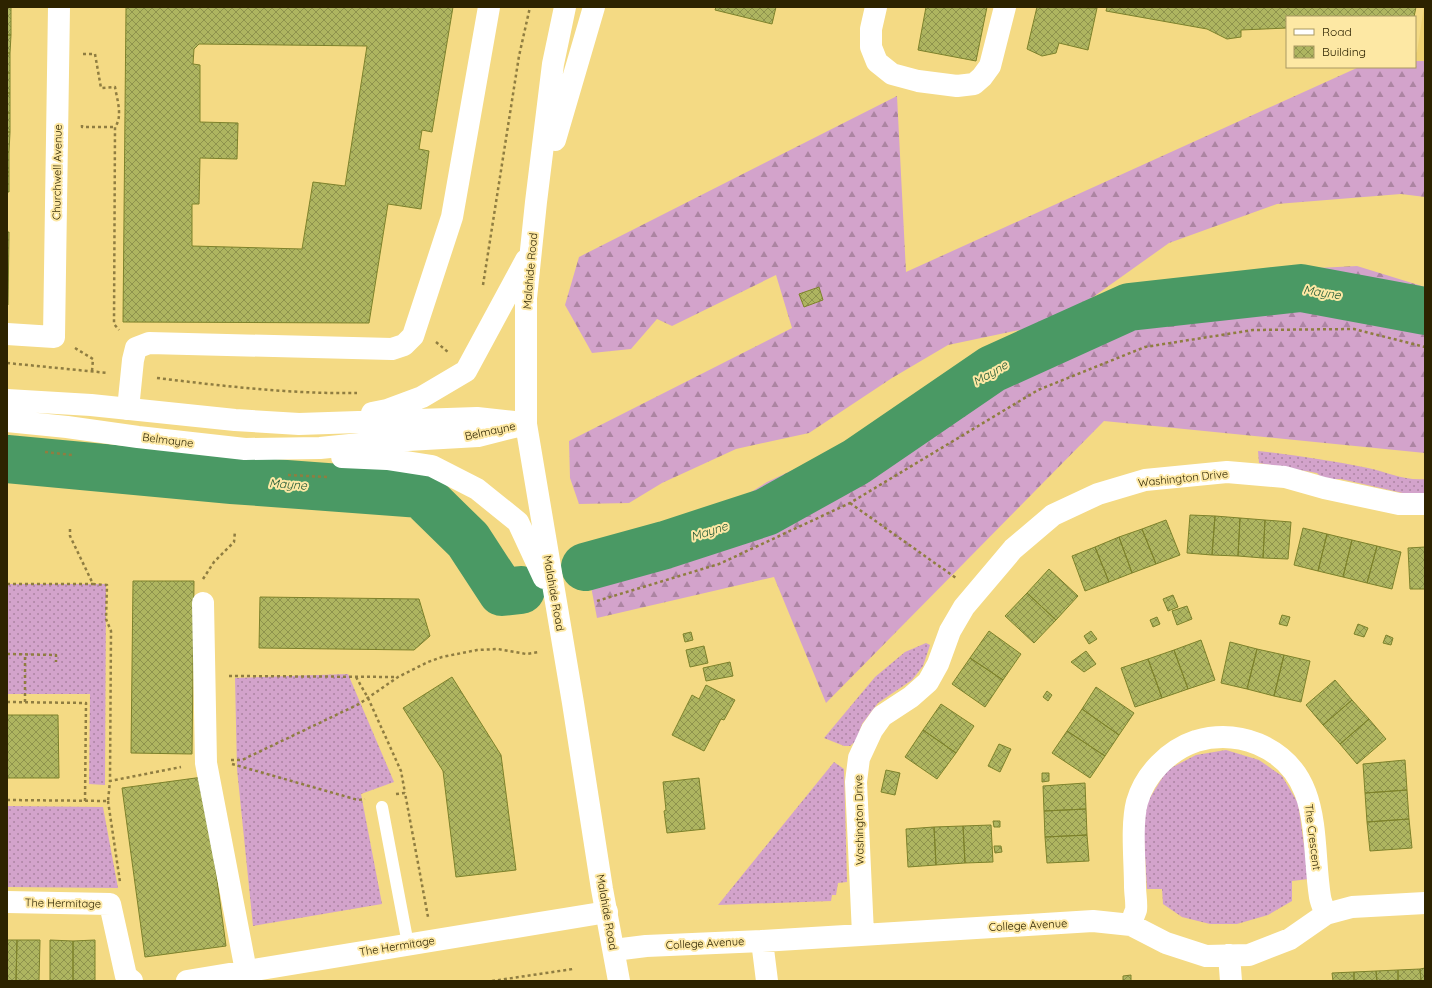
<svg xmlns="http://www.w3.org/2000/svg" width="1432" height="988" viewBox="0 0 1432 988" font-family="Quicksand,sans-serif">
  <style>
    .built { fill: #efd272 }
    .grass { fill: url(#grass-dots) }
    .forest { fill: url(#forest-firs) }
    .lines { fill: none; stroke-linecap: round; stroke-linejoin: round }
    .river { stroke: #4a9964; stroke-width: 48 }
    .building { fill: url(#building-cross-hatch); stroke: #7d822b; fill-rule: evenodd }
    .path { stroke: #8f7d41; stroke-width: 2.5; stroke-dasharray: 3 3; stroke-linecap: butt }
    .lane { stroke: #fff; stroke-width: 12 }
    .street { stroke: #fff; stroke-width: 22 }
    .secondary { stroke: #fff; stroke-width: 22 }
    .labels { text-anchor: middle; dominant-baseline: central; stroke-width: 4; stroke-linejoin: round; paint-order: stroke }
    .street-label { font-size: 11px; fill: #2d2300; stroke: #fde8a4 }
    .water-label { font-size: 12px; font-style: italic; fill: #1e5733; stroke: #fde8a4 }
  </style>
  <defs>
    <pattern id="grass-dots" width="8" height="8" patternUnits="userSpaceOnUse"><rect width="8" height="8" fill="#d3a3cb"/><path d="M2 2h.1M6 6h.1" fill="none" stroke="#ac84a2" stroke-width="1.8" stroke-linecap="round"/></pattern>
    <pattern id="forest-firs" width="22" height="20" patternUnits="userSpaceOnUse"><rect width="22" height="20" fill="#d3a3cb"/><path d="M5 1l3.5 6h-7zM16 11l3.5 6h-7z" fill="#ac84a2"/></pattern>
    <pattern id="building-cross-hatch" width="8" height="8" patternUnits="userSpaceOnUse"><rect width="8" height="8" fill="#aeb560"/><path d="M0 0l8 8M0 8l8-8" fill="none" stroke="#8e934d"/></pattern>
  </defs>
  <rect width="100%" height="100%" fill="#f4da84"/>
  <path class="built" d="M1424 7H1425V70L1415 66V53L1417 52Z"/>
  <path class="grass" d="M1258 451C1295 455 1332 461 1368 468 1387 472 1405 481 1425 479V493L1407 494 1341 479H1323L1317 473 1259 463Z
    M7 584H106L105 785 89 784 90 694H7Z
    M926 643 930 645 923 666 912 680 878 703 862 724 856 741 850 746H844L824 738 875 677 905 652Z
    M348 674 394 782 361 794 382 904 253 926 237 769 235 678Z
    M1226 750 1259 760 1282 776 1298 803 1309 879 1292 881V901L1268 915 1237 924H1210L1182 917 1163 904 1162 889H1147L1143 823 1148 801 1167 770 1196 755Z
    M834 762 844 769 847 882 838 883 836 895H832L831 901 718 905Z
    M7 806 103 807 118 888 7 887Z"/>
  <path class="forest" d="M1415 61H1425V197L1401 194 1277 204 1169 243 1058 322 948 345 892 378 809 433 736 449 662 483 629 503 579 504 570 478 569 441 792 328 776 275 672 326 657 319 631 349 592 353 565 305 579 257 897 96 906 272 1359 67H1415Z
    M1357 266 1425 287V453L1104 421 826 703 774 577 597 618 585 555 592 549 719 512 767 482 810 462 912 404 1020 375 1030 352 1130 299 1221 279 1298 269Z"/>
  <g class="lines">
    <path class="river" d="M7 459 232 480 421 494 468 540 502 592 521 590
      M585 567 665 545 766 512 856 462 992 369 1129 307 1301 288 1425 311"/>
  </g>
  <path class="building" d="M7 7H11V35H7Z
    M126 7H453L432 132 422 130 419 149 429 151 421 209 388 204 369 323 123 322ZM199 44 367 46 345 186 313 182 302 249 192 246V204H199L200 158 237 159 238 123 200 122V65L193 64 194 49Z
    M716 7H776L772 24 715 10Z
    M926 7H987L976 61 918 50Z
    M1037 7 1097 8 1088 50 1059 43 1056 53 1042 56 1027 49Z
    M1107 7H1416L1414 17H1287V28L1241 30V37L1227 39 1207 29 1106 11Z
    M7 35H11L10 53H7Z
    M7 53H10V73H7Z
    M7 73H10V93H7Z
    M7 93H10V113H7Z
    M7 113H10V132H7Z
    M7 132H10L9 152H7Z
    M7 152H9V172H7Z
    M7 172H9V192H7Z
    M7 232H9L8 305 7 304Z
    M819 287 823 300 804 307 799 294Z
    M1190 515 1215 516 1212 555 1187 553Z
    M1215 516 1240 518 1238 556 1212 555Z
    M1240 518 1265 520 1263 558 1238 556Z
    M1166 520 1180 555 1156 564 1142 529Z
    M1265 520 1291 522 1288 559 1263 558Z
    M1303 528 1327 534 1318 571 1294 565Z
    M1142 529 1156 564 1132 573 1119 537Z
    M1327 534 1352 540 1343 577 1318 571Z
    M1119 537 1132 573 1109 582 1095 547Z
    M1352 540 1377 546 1367 583 1343 577Z
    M1377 546 1401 552 1392 589 1367 583Z
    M1095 547 1109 582 1085 591 1072 556Z
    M1425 547V589H1410L1408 548Z
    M1049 569 1078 596 1056 620 1027 593Z
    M133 581H194L192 754 131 753Z
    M1027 593 1056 620 1034 643 1005 616Z
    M1173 595 1178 607 1168 611 1163 599Z
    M260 597 419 599 430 636 414 650 259 648Z
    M1187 606 1192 619 1177 625 1172 611Z
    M1282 615 1290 617 1287 626 1279 624Z
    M1157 617 1160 624 1153 627 1150 620Z
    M1358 624 1368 628 1364 637 1354 634Z
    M989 631 1021 654 1003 680 970 658Z
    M1091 631 1097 639 1089 644 1084 636Z
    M691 632 693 640 685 642 683 634Z
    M1386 635 1393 638 1391 645 1383 643Z
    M1201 640 1215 680 1188 689 1174 650Z
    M1230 642 1257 649 1247 689 1221 683Z
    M704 646 708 663 690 667 686 650Z
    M1257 649 1284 655 1274 696 1247 689Z
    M1174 650 1188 689 1162 698 1148 659Z
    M1086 651 1096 664 1084 672 1071 662Z
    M1284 655 1310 661 1301 702 1274 696Z
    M970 658 1003 680 985 707 952 684Z
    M1148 659 1162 698 1135 707 1121 668Z
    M730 662 733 676 706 681 703 668Z
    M452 677 501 755 516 870 456 877 443 771 403 708Z
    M1335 680 1352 700 1323 725 1306 705Z
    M706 685 735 700 724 720 721 719 704 751 672 735 692 695 699 699Z
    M1096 687 1134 713 1119 735 1082 709Z
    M1047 691 1052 695 1048 701 1043 697Z
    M1352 700 1369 719 1340 744 1323 725Z
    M941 704 974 726 956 753 923 730Z
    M1082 709 1119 735 1105 756 1067 731Z
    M7 715H58L59 778H7Z
    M1369 719 1386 739 1357 764 1340 744Z
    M923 730 956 753 937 779 905 757Z
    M1067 731 1105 756 1090 778 1052 753Z
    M999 744 1011 749 1000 772 988 766Z
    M1405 760 1407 790 1365 793 1363 764Z
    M886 770 900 773 895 795 881 792Z
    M1042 773H1049V781L1042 782Z
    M203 777 226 946 145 957 122 788Z
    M699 778 705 829 667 833 664 811 666 810 663 782Z
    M1085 783 1086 809 1044 811 1043 786Z
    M1407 790 1409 819 1367 822 1365 793Z
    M1086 809 1087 835 1045 837 1044 811Z
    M1409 819 1412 848 1370 851 1367 822Z
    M993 821H1000V827H994Z
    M991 825 993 862 965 863 963 826Z
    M963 826 965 863 936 865 934 827Z
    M934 827 936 865 908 867 906 829Z
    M1087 835 1089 861 1047 863 1045 837Z
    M994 846H1001L1002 852 995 853Z
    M7 940H17L16 981H7Z
    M17 940H40L39 981H16Z
    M50 940 73 941V981H50Z
    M95 940V981H73V941Z
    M1425 968V981H1421L1420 969Z
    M1420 969 1421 981H1398V970Z
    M1398 970V981H1377L1376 971Z
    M1376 971 1377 981H1354V972Z
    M1354 972V981H1333L1332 973Z
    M1131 975V981H1123V976Z"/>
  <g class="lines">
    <path class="path" d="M83 54H95L101 88 115 87C117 99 123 117 115 127L114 324 119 330
      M82 125V127H115
      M483 285 519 56 530 7
      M436 342 448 352
      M75 348 93 359 92 371
      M7 363 108 373
      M157 378C223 386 290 394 357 393
      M45 452 72 455
      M288 475 327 477
      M850 503 956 578
      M70 529V536L93 584 107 585 106 619 111 631 110 781
      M203 579 214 562 234 542 235 531
      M7 584H93
      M597 601 719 564 850 503 1038 390 1145 347 1253 330 1354 329 1425 347
      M7 654 56 655V662
      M229 676 398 677
      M356 677 368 698 401 771 405 793
      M7 702 86 703 85 801
      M25 702V655
      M231 760H242L359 704 398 677 428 662 442 657 477 650 498 649 526 654 539 652
      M232 764 358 800 365 799
      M396 794 405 793 428 917
      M7 800 108 801 110 781 181 767
      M108 801 120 882
      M492 981 573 969"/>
    <path class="lane" d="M382 807 408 944"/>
    <path class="street" d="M876 7 871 29V47L877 62 892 74 918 81 957 86 974 84 982 77 990 66 1005 7
      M7 334 54 337 59 7
      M128 409 133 360 136 348 149 343 392 349 404 345 413 336 452 217 489 7
      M203 603 206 763 246 971
      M7 902 110 904 126 976 132 981
      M1131 925C1132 920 1134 915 1136 910 1137 903 1135 894 1135 886 1135 862 1131 825 1137 802 1145 774 1169 750 1196 741 1217 735 1238 736 1258 744 1324 772 1311 840 1320 897 1321 903 1324 909 1326 914
      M863 934 856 782 859 758 872 730 882 716 911 697 928 682 938 664 950 631 964 607 1013 549 1053 515 1098 494 1145 480 1227 472 1285 477 1324 488 1399 504H1425
      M762 941 767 981
      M614 950 646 946 762 941 1093 921 1131 925 1166 943 1206 956 1249 955 1290 939 1326 914 1352 907 1425 903
      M1229 955 1231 981
      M187 981 607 912"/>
    <path class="secondary" d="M565 7 553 64 536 202 526 298V424L573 703 602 889 619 981
      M555 140 594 7
      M7 400 91 405 235 420 299 424 477 418 514 422
      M372 413 387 410 422 397 466 371 526 260
      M7 421 67 427 138 437 245 449 320 448 390 441 478 436 526 424
      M342 457 387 459 432 466 477 489 518 522 544 578"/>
  </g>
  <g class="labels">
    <g class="street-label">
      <text transform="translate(57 172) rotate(-89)">Churchwell Avenue</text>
      <text transform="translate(530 271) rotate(-85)">Malahide Road</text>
      <text transform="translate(490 431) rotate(-12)">Belmayne</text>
      <text transform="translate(168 440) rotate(7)">Belmayne</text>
      <text transform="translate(1183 478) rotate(-6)">Washington Drive</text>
      <text transform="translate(554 593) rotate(80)">Malahide Road</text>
      <text transform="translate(859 820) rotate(-91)">Washington Drive</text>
      <text transform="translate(1313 837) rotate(83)">The Crescent</text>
      <text transform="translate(63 903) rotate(1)">The Hermitage</text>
      <text transform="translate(607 912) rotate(80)">Malahide Road</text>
      <text transform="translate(1028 925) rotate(-3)">College Avenue</text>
      <text transform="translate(705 943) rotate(-3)">College Avenue</text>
      <text transform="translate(397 946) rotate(-9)">The Hermitage</text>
    </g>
    <g class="water-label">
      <text transform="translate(1322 292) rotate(9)">Mayne</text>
      <text transform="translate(990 373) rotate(-30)">Mayne</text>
      <text transform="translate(288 484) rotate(4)">Mayne</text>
      <text transform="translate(709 531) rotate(-18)">Mayne</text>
    </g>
  </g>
  <rect width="1432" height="988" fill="none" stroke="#2d2300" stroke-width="16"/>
  <rect x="1286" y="16" width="130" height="52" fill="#fde8a4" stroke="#aa9962"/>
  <rect x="1294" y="29" width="20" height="6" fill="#ffffff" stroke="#aa9962"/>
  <text x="1322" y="36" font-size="12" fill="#2d2300">Road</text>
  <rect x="1294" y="46" width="20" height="12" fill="url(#building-cross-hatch)" stroke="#aa9962"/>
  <text x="1322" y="56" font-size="12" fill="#2d2300">Building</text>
</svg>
